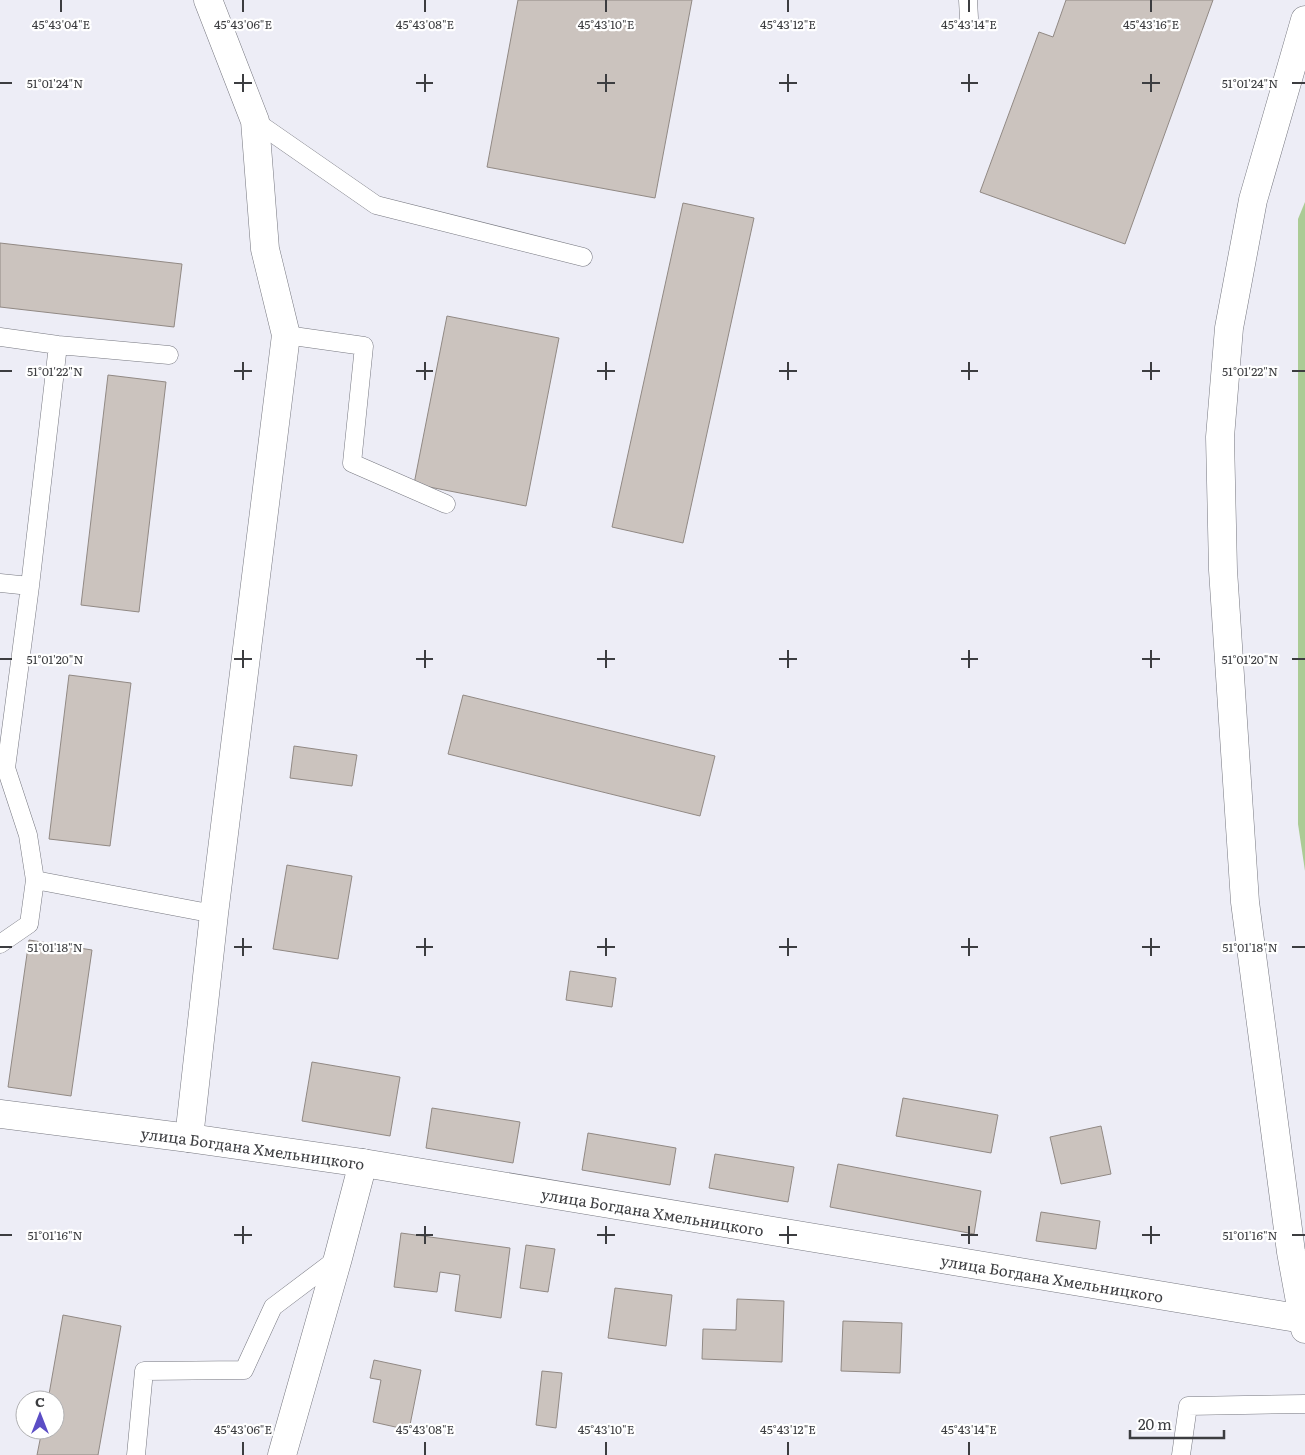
<svg xmlns="http://www.w3.org/2000/svg" width="1305" height="1455" viewBox="0 0 1305 1455" font-family="Literata,serif">
  <style>
    .green { fill: #abcb95 }
    .building { fill: #cbc3be; stroke: #918984 }
    .lines { fill: none; stroke-linecap: round; stroke-linejoin: round }
    .lane-casing { stroke: #777880; stroke-width: 19 }
    .street-casing { stroke: #777880; stroke-width: 29 }
    .secondary-casing { stroke: #777880; stroke-width: 29 }
    .lane { stroke: #fff; stroke-width: 18 }
    .street { stroke: #fff; stroke-width: 28 }
    .secondary { stroke: #fff; stroke-width: 28 }
    .ticks { fill: none; stroke: #3c3d40; stroke-width: 2 }
    .labels { text-anchor: middle; dominant-baseline: central; stroke-width: 4.5; stroke-linejoin: round; paint-order: stroke }
    .street-label { font-size: 15px; fill: #3c3d40; stroke: #fff }
    .ticks-label { font-size: 12px; text-anchor: middle; fill: #3c3d40; stroke: #fff; stroke-width: 4.5; stroke-linejoin: round; paint-order: stroke }
  </style>
  <rect width="100%" height="100%" fill="#ededf6"/>
  <path class="green" d="M1305 202V871L1298 824V219Z"/>
  <path class="building" d="M518 0H692L655 198 487 167Z
    M1066 0H1213L1125 244 980 192 1039 32 1053 37Z
    M683 203 754 218 683 543 612 527Z
    M0 243 182 264 174 327 0 307Z
    M447 316 559 338 526 506 414 484Z
    M108 375 166 382 139 612 81 605Z
    M69 675 131 683 110 846 49 839Z
    M463 695 715 756 700 816 448 754Z
    M294 746 357 755 352 786 290 778Z
    M287 865 352 876 338 959 273 949Z
    M29 940 92 950 71 1096 8 1087Z
    M570 971 616 978 612 1007 566 1000Z
    M312 1062 400 1077 390 1136 302 1121Z
    M903 1098 998 1115 991 1153 896 1136Z
    M432 1108 520 1122 513 1163 426 1148Z
    M1101 1126 1111 1174 1061 1184 1050 1137Z
    M588 1133 676 1148 670 1185 582 1170Z
    M715 1154 794 1167 788 1202 709 1188Z
    M838 1164 981 1191 974 1234 830 1207Z
    M1041 1212 1100 1221 1096 1249 1036 1241Z
    M401 1233 510 1248 501 1318 455 1311 460 1275 440 1272 437 1292 394 1287Z
    M526 1245 555 1249 548 1292 520 1288Z
    M615 1288 672 1295 666 1346 608 1338Z
    M737 1299 784 1301 782 1362 702 1359 703 1329 736 1330Z
    M63 1315 121 1326 98 1455H37L42 1430H55V1400H48Z
    M843 1321 902 1323 900 1373 841 1371Z
    M374 1360 421 1370 409 1430 373 1422 381 1380 370 1378Z
    M542 1371 562 1373 556 1428 536 1425Z"/>
  <g class="lines">
    <g class="lane-casing">
      <path id="lane" d="M968 0 969 18
        M255 121 376 205 583 257
        M286 335 364 346 352 463 446 504
        M0 337 58 345 169 355
        M0 583 30 586 6 768 28 835 35 880 214 914
        M30 586 58 345
        M0 944 29 924 35 880
        M136 1455 144 1371 244 1370 273 1307 338 1258
        M1181 1455 1188 1406 1305 1404"/>
    </g>
    <g class="street-casing">
      <g id="street">
        <path id="s1" d="M0 1114 189 1138 363 1163 1303 1319"/>
        <path d="M189 1138 214 914 286 335 265 249 255 121 208 0"/>
        <path d="M282 1455 338 1258 363 1163"/>
      </g>
    </g>
    <g class="secondary-casing">
      <path id="secondary" d="M1305 20 1253 200 1229 328 1220 437 1223 570 1245 902 1291 1252 1305 1329"/>
    </g>
    <use href="#lane" class="lane"/>
    <use href="#street" class="street"/>
    <use href="#secondary" class="secondary"/>
  </g>
  <path class="ticks" d="M61 0V12M243 0V12M425 0V12M606 0V12M788 0V12M969 0V12M1151 0V12M243 74V92M425 74V92M606 74V92M788 74V92M969 74V92M1151 74V92M0 83H12M234 83H252M416 83H433M597 83H615M779 83H797M961 83H978M1142 83H1160M1292 83H1305M243 362V380M425 362V380M606 362V380M788 362V380M969 362V380M1151 362V380M0 371H12M234 371H252M416 371H433M597 371H615M779 371H797M961 371H978M1142 371H1160M1292 371H1305M243 650V668M425 650V668M606 650V668M788 650V668M969 650V668M1151 650V668M0 659H12M234 659H252M416 659H433M597 659H615M779 659H797M961 659H978M1142 659H1160M1292 659H1305M243 938V956M425 938V956M606 938V956M788 938V956M969 938V956M1151 938V956M0 947H12M234 947H252M416 947H433M597 947H615M779 947H797M961 947H978M1142 947H1160M1292 947H1305M243 1226V1244M425 1226V1244M606 1226V1244M788 1226V1244M969 1226V1244M1151 1226V1244M0 1235H12M234 1235H252M416 1235H433M597 1235H615M779 1235H797M961 1235H978M1142 1235H1160M1292 1235H1305M243 1442V1455M425 1442V1455M606 1442V1455M788 1442V1455M969 1442V1455"/>
  <g class="labels">
    <g class="street-label">
      <text stroke="none"><textPath href="#s1" startOffset="255">улица Богдана Хмельницкого</textPath></text>
      <text stroke="none"><textPath href="#s1" startOffset="660">улица Богдана Хмельницкого</textPath></text>
      <text stroke="none"><textPath href="#s1" startOffset="1065">улица Богдана Хмельницкого</textPath></text>
    </g>
  </g>
  <g class="ticks-label">
    <text x="61" y="29">45°43'04"E</text>
    <text x="243" y="29">45°43'06"E</text>
    <text x="425" y="29">45°43'08"E</text>
    <text x="606" y="29">45°43'10"E</text>
    <text x="788" y="29">45°43'12"E</text>
    <text x="969" y="29">45°43'14"E</text>
    <text x="1151" y="29">45°43'16"E</text>
    <text x="55" y="88">51°01'24"N</text>
    <text x="1250" y="88">51°01'24"N</text>
    <text x="55" y="376">51°01'22"N</text>
    <text x="1250" y="376">51°01'22"N</text>
    <text x="55" y="664">51°01'20"N</text>
    <text x="1250" y="664">51°01'20"N</text>
    <text x="55" y="952">51°01'18"N</text>
    <text x="1250" y="952">51°01'18"N</text>
    <text x="55" y="1240">51°01'16"N</text>
    <text x="1250" y="1240">51°01'16"N</text>
    <text x="243" y="1434">45°43'06"E</text>
    <text x="425" y="1434">45°43'08"E</text>
    <text x="606" y="1434">45°43'10"E</text>
    <text x="788" y="1434">45°43'12"E</text>
    <text x="969" y="1434">45°43'14"E</text>
  </g>
  <g transform="translate(40 1415)"><circle r="24" fill="#ffffff" stroke="#b1b1b3"/>
  <path d="M0-4L9 19L0 12L-9 19Z" fill="#5b4dc5"/>
  <text y="-8" font-size="14" font-weight="bold" text-anchor="middle" fill="#3c3d40">С</text>
  </g>
  <path d="M1130 1430v8h94v-8" fill="none" stroke="#3c3d40" stroke-width="2.5"/>
  <text x="1138" y="1430" font-size="15" fill="#3c3d40" stroke="#ffffff" stroke-width="4" paint-order="stroke">20 m</text>
</svg>
